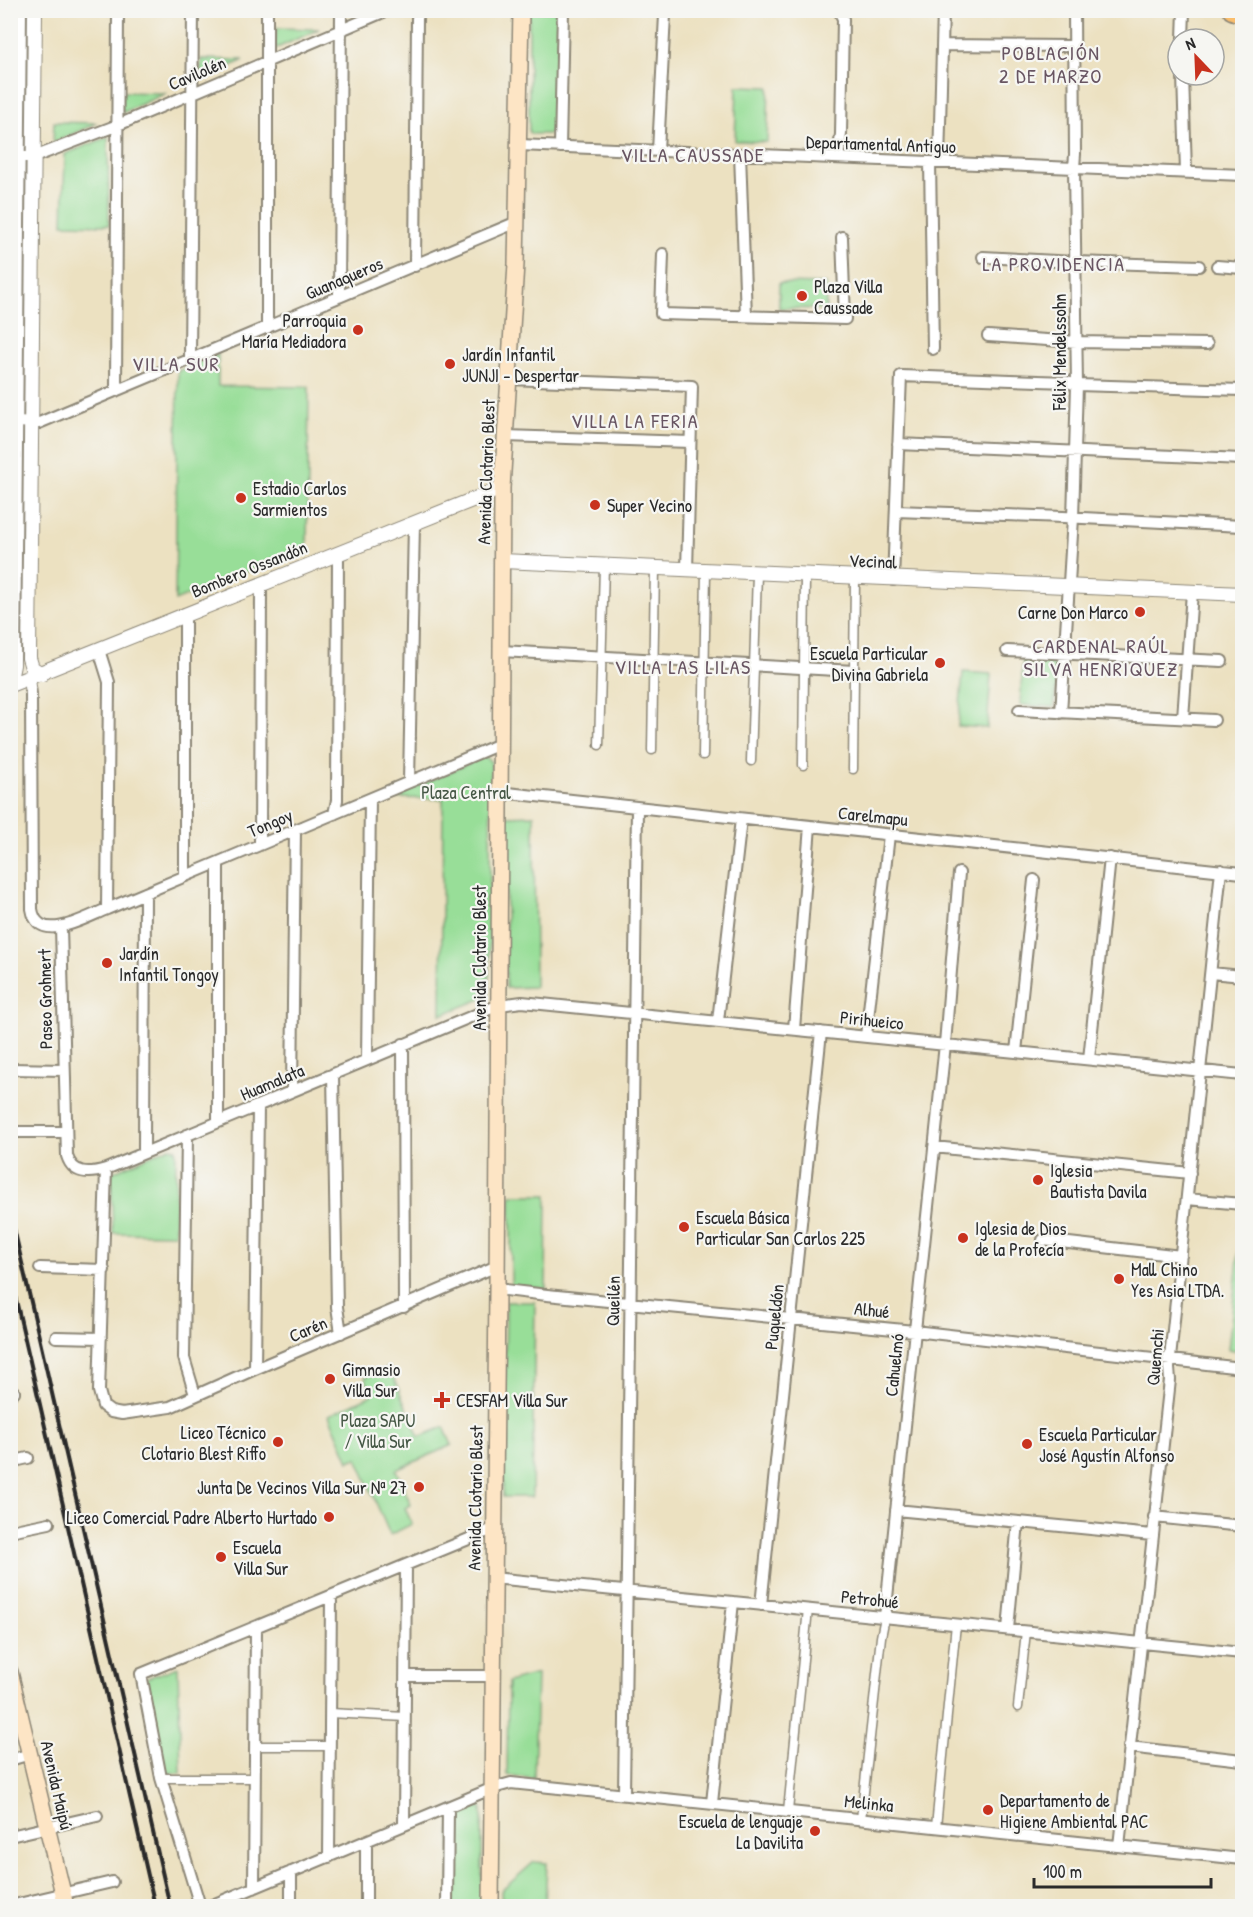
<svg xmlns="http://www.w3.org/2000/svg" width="1253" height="1917" viewBox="0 0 1253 1917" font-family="'Patrick Hand',sans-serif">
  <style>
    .green { fill: #98de98; stroke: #628462; stroke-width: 1.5 }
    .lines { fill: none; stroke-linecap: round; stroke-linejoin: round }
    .pedestrian-casing { stroke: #8c8676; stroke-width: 11 }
    .minor-casing { stroke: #8c8676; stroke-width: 14 }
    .tertiary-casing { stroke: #8c8676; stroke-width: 16 }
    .secondary-casing { stroke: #8c8676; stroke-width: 18 }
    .primary-casing { stroke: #8c8676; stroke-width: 21 }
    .pedestrian { stroke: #fff; stroke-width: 8 }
    .minor { stroke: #fff; stroke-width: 10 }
    .tertiary { stroke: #fff; stroke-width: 14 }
    .secondary { stroke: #fde5c5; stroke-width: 15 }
    .primary { stroke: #fabe6d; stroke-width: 18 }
    .rail { stroke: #2b2b2b; stroke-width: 4 }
    .poi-dot { fill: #c8321e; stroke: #f6f6f2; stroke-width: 2 }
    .labels { text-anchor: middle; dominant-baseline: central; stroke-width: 4.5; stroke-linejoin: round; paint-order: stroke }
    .street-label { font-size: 18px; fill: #2b2b2b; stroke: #f6f6f2 }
    .poi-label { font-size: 18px; fill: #2b2b2b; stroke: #f6f6f2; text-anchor: start }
    .park-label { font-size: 18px; fill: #465846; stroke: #f6f6f2 }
    .neighbourhood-label { font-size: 20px; letter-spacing: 1.5px; fill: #685562; stroke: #f6f6f2 }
  </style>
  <rect width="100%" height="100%" fill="#f6f6f2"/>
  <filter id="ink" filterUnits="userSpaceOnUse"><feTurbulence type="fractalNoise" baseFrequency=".0167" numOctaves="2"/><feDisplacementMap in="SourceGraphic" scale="12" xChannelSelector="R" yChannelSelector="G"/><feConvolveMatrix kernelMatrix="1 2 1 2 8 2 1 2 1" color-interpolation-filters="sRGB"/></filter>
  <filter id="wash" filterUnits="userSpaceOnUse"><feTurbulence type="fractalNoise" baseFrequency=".008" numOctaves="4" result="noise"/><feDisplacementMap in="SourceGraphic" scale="24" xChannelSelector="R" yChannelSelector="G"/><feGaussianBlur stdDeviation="1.35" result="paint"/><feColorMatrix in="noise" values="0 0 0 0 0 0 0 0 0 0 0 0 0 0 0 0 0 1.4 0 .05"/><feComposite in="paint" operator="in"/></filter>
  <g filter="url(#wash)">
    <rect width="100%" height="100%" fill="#ece1c1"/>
    <path class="green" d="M529 11H559L555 127 548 134H532L529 132Z
      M276 28 319 29 275 49Z
      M201 59 244 60 200 80Z
      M737 86 769 87 767 142 735 141Z
      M122 92 166 93 122 113Z
      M54 122 97 123 53 143Z
      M108 137 109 225 63 224 65 154Z
      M779 283 826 284V309L779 308Z
      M218 354V386L309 387 307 547 175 601 178 371Z
      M1023 658 1058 660 1054 707 1020 705Z
      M963 672 991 674 987 728 958 726Z
      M485 756 491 762 489 996 441 1015 443 799 391 798Z
      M534 815 535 987 506 988V816Z
      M170 1147 176 1149 175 1234 113 1233 111 1175 115 1171Z
      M511 1195H547L546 1289 511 1285Z
      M1242 1223V1351L1228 1349Z
      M506 1302H535L532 1497H503Z
      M389 1367 419 1437 444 1427 452 1445 396 1470 411 1505 405 1508 412 1524 390 1535 357 1458 349 1461 329 1415 372 1395 365 1377Z
      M178 1667 181 1773H167L147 1678Z
      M537 1674 534 1779 507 1775 508 1682Z
      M474 1803 482 1807V1906H450L451 1812Z
      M534 1862 547 1863 545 1906H502L501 1891Z"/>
  </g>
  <g filter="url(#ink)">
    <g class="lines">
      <g class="pedestrian-casing">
        <path id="pedestrian" d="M599 745 604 566
          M652 750 655 569
          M703 755 706 571
          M751 761 757 573
          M803 765 805 576
          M853 769 855 578
          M1018 1707 1026 1631
          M330 1713 405 1717
          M255 1746H330
          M161 1778H255
          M788 1811 808 1609
          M861 1819 881 1637 885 1617
          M936 1827 956 1624"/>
      </g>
      <g class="minor-casing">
        <path id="minor" d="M1183 39 1184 10
          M942 45 1074 46
          M1183 75 1186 172
          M519 145 1242 175
          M560 147 563 10
          M658 151 665 15 667 10
          M740 154 746 316
          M17 157H34L118 125 388 10
          M838 158 841 134 843 19 839 10
          M930 162 933 349
          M939 162 943 10
          M663 254 661 314 845 319 842 237
          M983 257 1075 262 1199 266
          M415 266 417 19 418 10
          M1217 266 1242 268
          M339 297 341 10
          M267 328V10
          M988 336 1077 342 1207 344
          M190 359 193 10
          M509 379 692 386 687 570
          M116 391 118 10
          M15 422 39 423 517 222
          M505 436 690 442
          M898 444 1242 459
          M896 511 1063 517 1242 526
          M893 580 901 376 1067 382 1077 385 1242 390
          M185 614V876
          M99 650 109 682 107 909
          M501 651 854 671
          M1007 651 1222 661
          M29 679 31 694 32 909C38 946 86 917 107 909L500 744
          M1019 710 1214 720
          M1061 713 1073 518 1077 385 1074 168 1075 154 1074 10
          M1183 718 1192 592
          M409 782 414 523
          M499 792 1242 873
          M334 814 337 800 338 553
          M260 845 261 584
          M218 863V1122
          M61 927 67 1156C73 1175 89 1174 106 1169L499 1005 522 1002 1242 1075
          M1211 973 1242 976
          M718 1021 741 819
          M794 1029 810 826
          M866 1036 889 835
          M403 1044 404 1307
          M1016 1052 1034 880
          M367 1059 370 799
          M1089 1059 1110 858
          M10 1069 64 1070
          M333 1074 337 1307 341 1333
          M292 1091 295 830
          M15 1132H66
          M187 1135 184 1358 195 1395
          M934 1147 1190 1173
          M144 1153 145 893
          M106 1169 99 1391 103 1406 111 1412 122 1414 170 1407 255 1369 497 1266
          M1187 1199 1242 1204
          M1043 1240 1181 1256
          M40 1268 104 1270
          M497 1289 547 1295 914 1331 1242 1368
          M56 1337 101 1338
          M255 1369 258 1106
          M10 1393 14 1392
          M10 1462 28 1458
          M896 1510 1152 1535
          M1154 1517 1242 1526
          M10 1531 49 1523
          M493 1578 1242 1653
          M761 1605 821 1032
          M885 1617 945 1044 959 873
          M1008 1629 1018 1522
          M405 1676H493
          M1129 1747 1242 1760
          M10 1760 30 1754
          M624 1794 637 808
          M712 1803 733 1602
          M404 1825 406 1565
          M10 1836 97 1816
          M1119 1846 1170 1380 1169 1368 1221 870
          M329 1857 331 1596
          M254 1888 256 1627
          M10 1906 112 1882
          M200 1906 161 1778 141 1674 493 1529
          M210 1906 493 1788 511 1783 1242 1859
          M291 1906V1872
          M366 1906V1841
          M447 1906 448 1807"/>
      </g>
      <g class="tertiary-casing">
        <path id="tertiary" d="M35 10 29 658 32 668 42 674
          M502 561 1242 594
          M10 680 13 665 19 10
          M10 685 502 488"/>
      </g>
      <g class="secondary-casing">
        <path id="secondary" d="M10 1672 66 1906
          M491 1906 497 1289 502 488 516 264 521 10"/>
      </g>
      <g class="primary-casing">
        <path id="primary" d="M1232 10 1242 14"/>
      </g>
      <use href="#pedestrian" class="pedestrian"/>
      <use href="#minor" class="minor"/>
      <use href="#tertiary" class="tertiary"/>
      <use href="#secondary" class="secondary"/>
      <use href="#primary" class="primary"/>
      <path class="rail" d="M10 1211 170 1906
        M10 1274 155 1906"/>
    </g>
  </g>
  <g class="poi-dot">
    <circle cx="802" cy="296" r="6"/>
    <circle cx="358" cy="330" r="6"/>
    <circle cx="450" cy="364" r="6"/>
    <circle cx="241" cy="498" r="6"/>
    <circle cx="595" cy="505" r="6"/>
    <circle cx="1140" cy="612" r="6"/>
    <circle cx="940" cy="663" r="6"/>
    <circle cx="107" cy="963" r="6"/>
    <circle cx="1038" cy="1180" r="6"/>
    <circle cx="684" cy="1227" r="6"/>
    <circle cx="963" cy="1238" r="6"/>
    <circle cx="1119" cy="1279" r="6"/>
    <circle cx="330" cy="1379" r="6"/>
    <path d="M439 1391h6v6h6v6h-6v6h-6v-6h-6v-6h6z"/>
    <circle cx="278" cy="1442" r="6"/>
    <circle cx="1027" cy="1444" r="6"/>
    <circle cx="419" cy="1487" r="6"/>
    <circle cx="329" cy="1517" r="6"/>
    <circle cx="221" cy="1557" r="6"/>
    <circle cx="988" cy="1810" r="6"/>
    <circle cx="815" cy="1831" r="6"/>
  </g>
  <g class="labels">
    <g class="street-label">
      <text transform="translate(197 73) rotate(-23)">Cavilolén</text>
      <text transform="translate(881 144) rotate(2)">Departamental Antiguo</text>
      <text transform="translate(344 278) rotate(-23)">Guanaqueros</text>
      <text transform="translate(1059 352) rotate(-90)">Félix Mendelssohn</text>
      <text transform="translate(486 472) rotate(-88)">Avenida Clotario Blest</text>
      <text transform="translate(873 561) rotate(2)">Vecinal</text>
      <text transform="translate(249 569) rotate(-22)">Bombero Ossandón</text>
      <text transform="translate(873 816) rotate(6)">Carelmapu</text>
      <text transform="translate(270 823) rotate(-23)">Tongoy</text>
      <text transform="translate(479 958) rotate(-90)">Avenida Clotario Blest</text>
      <text transform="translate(45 999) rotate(-91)">Paseo Grohnert</text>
      <text transform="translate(872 1020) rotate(6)">Pirihueico</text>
      <text transform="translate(272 1082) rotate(-23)">Huamalata</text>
      <text transform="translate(613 1301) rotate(-89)">Queilén</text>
      <text transform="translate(872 1310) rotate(6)">Alhué</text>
      <text transform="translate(774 1317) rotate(-84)">Puqueldón</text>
      <text transform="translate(308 1329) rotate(-23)">Carén</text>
      <text transform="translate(1155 1357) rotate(-85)">Quemchi</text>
      <text transform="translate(894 1365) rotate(-84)">Cahuelmó</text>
      <text transform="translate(475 1498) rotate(-89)">Avenida Clotario Blest</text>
      <text transform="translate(870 1599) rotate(6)">Petrohué</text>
      <text transform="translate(57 1785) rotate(77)">Avenida Maipú</text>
      <text transform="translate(869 1803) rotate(6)">Melinka</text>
    </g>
    <g class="poi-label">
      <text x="814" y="286">Plaza Villa<tspan x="814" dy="21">Caussade</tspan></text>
      <text x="346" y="320" text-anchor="end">Parroquia<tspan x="346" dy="21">María Mediadora</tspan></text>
      <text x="462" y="354">Jardín Infantil<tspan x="462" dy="21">JUNJI - Despertar</tspan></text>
      <text x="253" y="488">Estadio Carlos<tspan x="253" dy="21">Sarmientos</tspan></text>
      <text x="607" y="505">Super Vecino</text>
      <text x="1128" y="612" text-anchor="end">Carne Don Marco</text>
      <text x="928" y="653" text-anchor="end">Escuela Particular<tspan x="928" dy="21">Divina Gabriela</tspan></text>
      <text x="119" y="953">Jardín<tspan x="119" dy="21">Infantil Tongoy</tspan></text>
      <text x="1050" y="1170">Iglesia<tspan x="1050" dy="21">Bautista Davila</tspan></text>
      <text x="696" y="1217">Escuela Básica<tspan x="696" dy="21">Particular San Carlos 225</tspan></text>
      <text x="975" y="1228">Iglesia de Dios<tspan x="975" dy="21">de la Profecía</tspan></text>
      <text x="1131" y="1269">Mall Chino<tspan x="1131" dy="21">Yes Asia LTDA.</tspan></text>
      <text x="342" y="1369">Gimnasio<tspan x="342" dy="21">Villa Sur</tspan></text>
      <text x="456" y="1400">CESFAM Villa Sur</text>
      <text x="266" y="1432" text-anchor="end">Liceo Técnico<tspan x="266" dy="21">Clotario Blest Riffo</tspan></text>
      <text x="1039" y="1434">Escuela Particular<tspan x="1039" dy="21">José Agustín Alfonso</tspan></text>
      <text x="407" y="1487" text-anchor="end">Junta De Vecinos Villa Sur Nª 27</text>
      <text x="317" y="1517" text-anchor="end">Liceo Comercial Padre Alberto Hurtado</text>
      <text x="233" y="1547">Escuela<tspan x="233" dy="21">Villa Sur</tspan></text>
      <text x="1000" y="1800">Departamento de<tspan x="1000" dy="21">Higiene Ambiental PAC</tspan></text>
      <text x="803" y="1821" text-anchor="end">Escuela de lenguaje<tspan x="803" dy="21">La Davilita</tspan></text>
    </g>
    <g class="park-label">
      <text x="466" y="792">Plaza Central</text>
      <text x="378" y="1420">Plaza SAPU<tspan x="378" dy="21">/ Villa Sur</tspan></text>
    </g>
    <g class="neighbourhood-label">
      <text x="1051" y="52">POBLACIÓN<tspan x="1051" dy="23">2 DE MARZO</tspan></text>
      <text x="693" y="154">VILLA CAUSSADE</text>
      <text x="1054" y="263">LA PROVIDENCIA</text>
      <text x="176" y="363">VILLA SUR</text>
      <text x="635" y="420">VILLA LA FERIA</text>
      <text x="1101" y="645">CARDENAL RAÚL<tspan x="1101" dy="23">SILVA HENRIQUEZ</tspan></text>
      <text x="683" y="666">VILLA LAS LILAS</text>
    </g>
  </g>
  <rect width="1253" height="1917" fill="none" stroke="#f6f6f2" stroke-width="36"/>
  <g transform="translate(1196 57) rotate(337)"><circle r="28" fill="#f6f6f2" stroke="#a5a5a2" stroke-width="1.5"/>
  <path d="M0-4.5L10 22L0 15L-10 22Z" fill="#c8321e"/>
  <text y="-9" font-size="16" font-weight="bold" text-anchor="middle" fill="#2b2b2b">N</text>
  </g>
  <path d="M1034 1878v9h177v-9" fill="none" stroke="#2b2b2b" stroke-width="3"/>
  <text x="1043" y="1878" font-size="18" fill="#2b2b2b" stroke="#f6f6f2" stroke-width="4.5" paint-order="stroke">100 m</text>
</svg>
